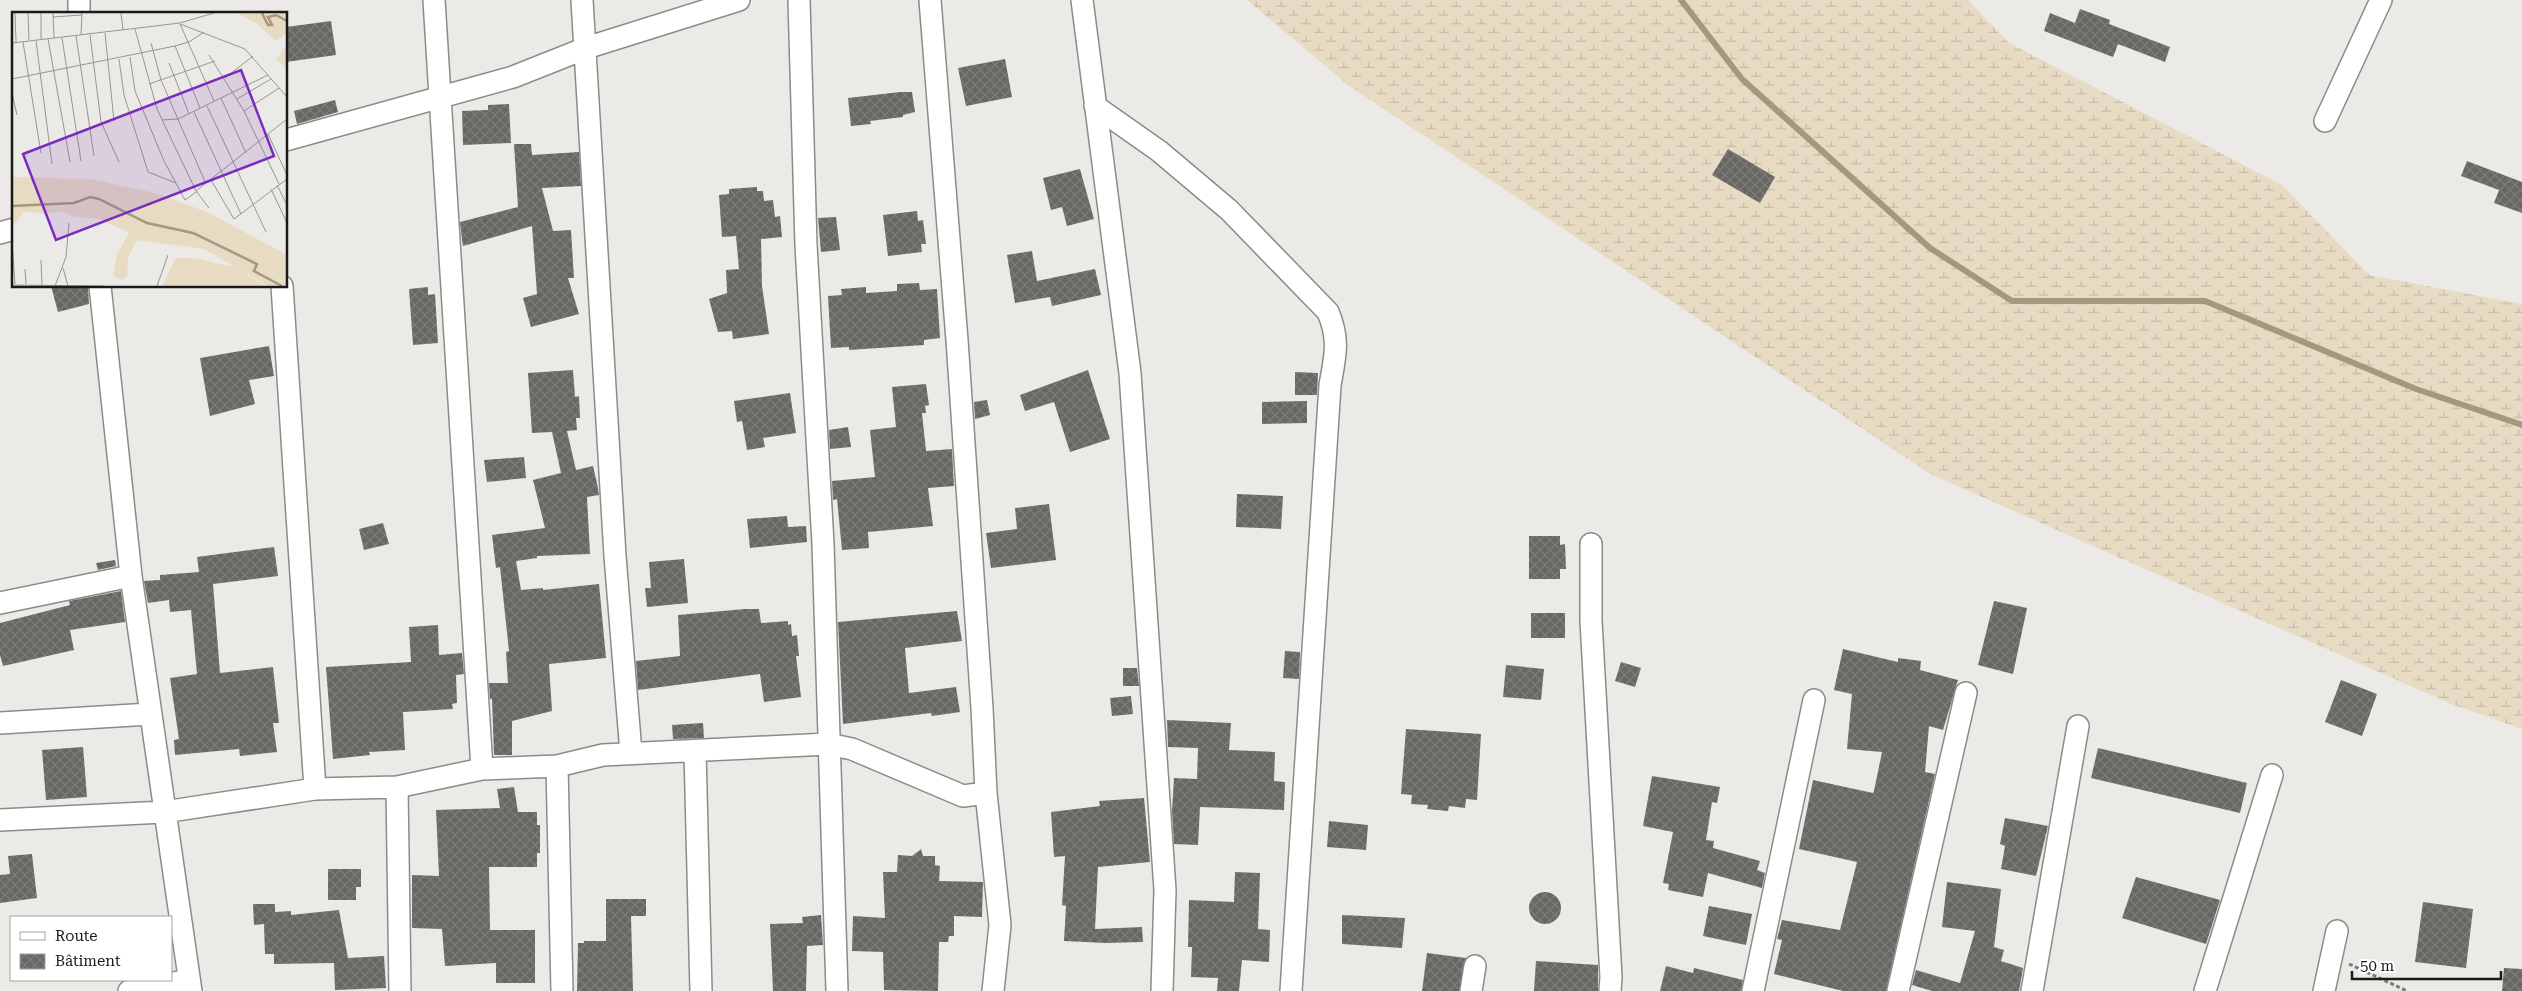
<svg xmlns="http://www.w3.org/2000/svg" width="2522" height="991" viewBox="0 0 2522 991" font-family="'Roboto Serif',serif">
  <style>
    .wetland { fill: url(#wetland-marsh) }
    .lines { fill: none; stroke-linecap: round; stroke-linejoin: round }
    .stream { stroke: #a6987d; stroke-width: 6 }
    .building { fill: url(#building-cross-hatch) }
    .street-casing { stroke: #8d8b87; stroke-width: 24 }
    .path { stroke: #7c7b78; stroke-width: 3; stroke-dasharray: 4 2.5; stroke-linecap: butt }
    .street { stroke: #fff; stroke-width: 21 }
    .inset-river { fill: none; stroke: #a6987d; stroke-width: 2.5 }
    .inset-road { fill: none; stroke: #989693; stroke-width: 1 }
    .view { fill: #7b2cbf; fill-opacity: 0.15; stroke: #7b2cbf; stroke-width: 2.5 }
    .inset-edge { fill: none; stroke: #191917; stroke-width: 2.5 }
  </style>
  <defs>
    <pattern id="wetland-marsh" width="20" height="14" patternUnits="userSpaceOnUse" patternTransform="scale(1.25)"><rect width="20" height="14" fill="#e7dbc4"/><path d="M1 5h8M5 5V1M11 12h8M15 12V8" fill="none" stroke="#c6bba8"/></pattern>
    <pattern id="building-cross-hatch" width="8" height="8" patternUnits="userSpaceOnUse" patternTransform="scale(1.25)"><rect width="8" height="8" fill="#696764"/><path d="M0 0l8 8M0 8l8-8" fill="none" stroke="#7d7c79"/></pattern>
  </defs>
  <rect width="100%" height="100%" fill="#eceae6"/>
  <path class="wetland" d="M1247 0H1968L2009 43 2282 185 2369 275 2522 304V729L2449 703 1932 475 1348 85Z"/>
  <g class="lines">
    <path class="stream" d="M1681 0 1742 79 1930 248 2012 301H2205L2416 389 2522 425"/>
  </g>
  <path class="building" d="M2080 9 2110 20 2109 24 2170 47 2165 62 2118 44 2113 57 2044 31 2050 13 2075 23Z
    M331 21 336 55 286 62V27Z
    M1005 59 1012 97 966 106 958 68Z
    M900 92H912L915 112 903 115V117L870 121 871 124 851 126 848 98Z
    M335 100 338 112 297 124 294 111Z
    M509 104 511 143 463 145 462 111 488 110V105Z
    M514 144H531L532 155 579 152 581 186 542 188 553 231 571 230 574 278H568L579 314 531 327 523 298 537 294 532 226 463 246 462 240 460 222 518 207Z
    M1728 149 1775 177 1760 203 1712 175Z
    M2467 161 2522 182V213L2494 203 2499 190 2461 176Z
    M1080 169 1094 219 1067 226 1062 207 1051 210 1043 178Z
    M757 187V191H763L764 201 773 200 775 217 780 216 782 237 761 239 762 286 769 334 733 339 732 331 718 332 709 299 727 293 726 270 739 269 736 236 722 237 719 195 729 194V189Z
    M917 211 918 221 923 220 926 244H921L922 252 888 256 883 215Z
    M836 217 840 250 821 252 818 218Z
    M1032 251 1037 281 1095 269 1101 295 1052 306 1050 297 1015 303 1007 255Z
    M919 283 920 290 937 289 940 338 924 340V345L849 350V347L831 348 828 296 842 295 841 289 866 287V293L897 291V284Z
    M51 286H88L89 304 58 312Z
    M428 287V295L435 294 438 343 413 345 409 289Z
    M269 346 274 376 249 380 255 404 210 416 200 358Z
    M573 370 575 397 579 396 580 418H576L577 430 567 431 576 470 593 466 598 488 599 495 587 497 590 554 537 556V558L516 561 521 590 543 588V590L599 584 606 658 549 664 552 711 512 721V755H494L492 699H490L489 683H508L506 652 509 651 500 567 496 568 492 535 545 528 533 480 561 473 552 432 532 433 528 373Z
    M1088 370 1110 439 1070 452 1054 402 1025 411 1020 395Z
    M1295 372 1318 373 1317 395H1295Z
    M926 384 929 405 925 406 926 413H922L926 451 952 449 954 486 928 488 933 526 868 532 869 548 842 550 837 499 833 500 832 481 875 477 870 430 896 427 892 387Z
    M790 393 796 433 763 438 765 447 747 450 742 421 737 422 734 401Z
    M987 400 990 415 975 419 974 402Z
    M1307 401V423L1262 424V402Z
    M848 427 851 447 830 449 829 430Z
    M524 457 526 478 487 482 484 460Z
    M1237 494 1283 496 1281 529 1236 527Z
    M1049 504 1056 560 991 568 986 533 1017 529 1015 508Z
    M787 516 788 527 806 526 807 542 750 548 747 519Z
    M383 523 389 544 364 550 359 529Z
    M1529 536H1560V545L1565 544 1566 569H1560V579H1529Z
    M274 547 278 576 213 584 220 673 273 667 279 723H273L277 752 240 756 239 749 175 755 174 740 179 739 170 678 197 674 191 610 170 612 169 600 148 603 144 581 160 580V575L199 572 197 557Z
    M684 559 688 603 647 607 645 588H651L649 562Z
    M115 560 116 566 98 570 96 563Z
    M121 591 125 622 70 630 74 650 3 666 0 655V623L70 605 69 601Z
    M1994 601 2027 608 2013 674 1978 665Z
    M745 609H759L761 623 788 621V625L791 624 792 636 797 635 799 656H796L801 697 764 702 760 674 638 690 636 661 680 656 678 615Z
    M957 611 962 641 905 648 909 693 956 687 960 712 932 716 931 713 843 724 838 622Z
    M1531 613H1565V638H1531Z
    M438 625 439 655 462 653 464 674 456 675 457 703 452 704 453 709 403 712 405 750 369 752 370 755 333 759 326 667 411 662 409 627Z
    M1843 649 1898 662V658L1921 661 1920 670 1958 680 1943 730 1929 726 1925 772 1935 774 1886 991H1843L1774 974 1782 940 1777 939 1782 920 1840 930 1857 862 1799 849 1813 780 1873 793 1874 791 1882 752 1847 749 1852 694 1834 690Z
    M1285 651 1300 652 1299 679 1283 678Z
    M1621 662 1641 668 1635 687 1615 681Z
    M1506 665 1544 669 1541 700 1503 697Z
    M1123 668H1137L1139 686H1123Z
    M2341 680 2377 694 2362 736 2325 722Z
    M1131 696 1133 714 1112 716 1110 698Z
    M1167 720 1231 723 1229 750 1275 752 1274 781 1285 782 1284 810 1200 807 1198 845 1174 844 1172 811 1174 778 1197 779 1198 748 1168 747Z
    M703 723 704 738 673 739 672 725Z
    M1406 729 1481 734 1477 800 1466 799 1465 808 1449 806 1448 811 1427 809 1428 805 1411 804 1412 795 1401 794Z
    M83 747 87 797 46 800 42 750Z
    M2098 748 2247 783 2240 813 2091 778Z
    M1652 776 1720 787 1717 803 1712 802 1706 840 1714 841 1713 848 1760 861 1757 870 1765 873 1762 888 1708 873 1703 897 1668 890 1669 884 1663 883 1673 832 1643 826Z
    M514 787 518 812H537V825H540V853H537V867H489L490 930H535V983H496V963L445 966 442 929 412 928V875L439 876 436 810 500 808 497 789Z
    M1144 798 1150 862 1098 867 1095 929 1142 927 1143 942 1106 943 1064 941 1066 906 1062 905 1065 856 1054 857 1051 812 1100 806 1099 801Z
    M2005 818 2048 826 2036 876 2001 869 2005 846 2000 844Z
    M1329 821 1368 825 1366 850 1327 847Z
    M921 849 923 856H935V865L940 866 939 881 983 882 982 917 954 916V936H949L948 942H939L938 991 884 990 883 952 852 951 853 916 885 918 883 872H897L898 855 912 856Z
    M32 854 37 898 0 903V875L10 874 8 856Z
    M328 869H361V887H356V900H328Z
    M1235 872 1260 873 1258 929 1270 930 1269 962 1242 960 1239 991H1217L1218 978 1191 977 1192 947H1188L1189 900 1234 902Z
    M2136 877 2220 900 2206 944 2122 918Z
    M1947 882 2001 889 1994 947 2004 950 2001 961 2023 968 2019 991H1932L1912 985 1916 970 1960 983 1975 931 1942 927Z
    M1529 908a16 16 0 1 1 32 0a16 16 0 1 1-32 0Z
    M606 899H646V916H631L633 991H577L578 943H584V941H606Z
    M2423 902 2473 909 2466 968 2415 962Z
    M253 904H275V912L291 911V915L339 910 348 958 384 956 386 988 335 990 334 963 274 964V954H265L264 924 254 925Z
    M1709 906 1752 914 1746 945 1703 936Z
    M821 915 823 945 807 946 806 991H773L770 924 803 923 802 917Z
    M1342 915 1405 918 1402 948 1342 944Z
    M1427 953 1466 958 1459 991H1422Z
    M1536 961 1598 965V991H1534Z
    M1666 966 1693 973 1694 968 1743 980 1741 991H1660Z
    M2504 968 2522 969V991H2502Z"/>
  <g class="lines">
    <g class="street-casing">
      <path id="street" d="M79 0V14
        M434 0 482 769
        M582 0 615 556 631 753
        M799 0 806 245 823 544 837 991
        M930 0 957 340 982 708 986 793 1000 925 993 991
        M1082 0 1130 373 1165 890 1162 991
        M1095 106 1159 151 1229 210 1328 312C1340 340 1335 357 1330 385L1291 991
        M2325 121 2381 0
        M286 140 513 77 586 48 739 0
        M0 233 14 229
        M100 286 131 576 191 991
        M282 286 315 789
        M1591 544V621L1611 977 1610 991
        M0 603 131 576
        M0 723 150 714
        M695 751 701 991
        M557 766 562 991
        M397 787 400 991
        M0 820 164 812 315 789 397 787 482 769 557 766 603 755 828 744 852 749 963 796 986 793
        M129 991 189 980
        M1471 991 1475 966
        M1753 991 1814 700
        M1898 991 1966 693
        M2032 991 2078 726
        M2205 991 2272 775
        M2324 991 2337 931"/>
    </g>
    <path class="path" d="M2349 964 2407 991"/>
    <use href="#street" class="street"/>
  </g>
  <g transform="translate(12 12)">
    <rect width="275" height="275" fill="#eceae6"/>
    <path d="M164 246H183L225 256 253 274H150Z" fill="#e7dbc4"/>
    <path d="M225 1H275V21L264 29 244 11ZM273 35 275 36V56L264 47ZM0 162 1 165 79 167 143 181 195 200 275 243V274H256L192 237 125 228 116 246 115 265 109 268 101 263 105 242 117 221 87 207 59 204 48 199 32 202 12 199 0 216Z" fill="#e7dbc4"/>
    <path class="inset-river" d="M250 1 256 13H260L256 5 264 3 275 9M0 194 62 191 78 185 87 187 135 211 181 221 245 252 242 259 270 274"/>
    <path class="inset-road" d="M3 1 4 30M16 1 17 28M29 1V27M41 1 42 26M109 1 111 18M41 5 70 3M168 12 233 37 275 85M168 12 202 89M123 17 145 97 184 179 197 196M93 21 102 109M69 23 70 1M78 23 89 110 107 150M64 24 82 144M50 26 69 149M36 27 58 150M24 29 40 152M11 30 29 141M0 31 168 11 202 1M139 31 149 68 194 172M163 34 188 96M197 43 232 99 267 172M118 45 123 79 152 149 173 188 184 180M107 47 112 83 136 160 164 171M157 51 177 102M213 66 241 44M0 67 163 34 177 30 192 20M137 72 203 49M0 81 5 103M209 86 234 141M225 87 259 67M195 94 254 220M232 99 267 76M182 100 229 202M150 108 166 107 256 63M256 122 275 163M199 168 222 207 275 167M265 173 275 193M259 177 275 211M184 179 275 107M0 231 3 272M29 248 30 274M51 256 56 274M13 257 14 272M0 273 92 274M43 274 54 245 57 211M145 274 156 243"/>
    <path class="view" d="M229 58 262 144 44 228 11 142Z"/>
    <rect width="275" height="275" class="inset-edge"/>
  </g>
  <rect x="10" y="916" width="162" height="65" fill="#ffffff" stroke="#a3a3a2"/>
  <rect x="20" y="932" width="25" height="8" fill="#ffffff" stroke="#a3a3a2"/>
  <text x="55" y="941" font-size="15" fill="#191917">Route</text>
  <rect x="20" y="954" width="25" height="15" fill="url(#building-cross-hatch)" stroke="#a3a3a2"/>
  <text x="55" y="966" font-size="15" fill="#191917">Bâtiment</text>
  <path d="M2352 971v8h149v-8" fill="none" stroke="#191917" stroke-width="2.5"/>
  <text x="2360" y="971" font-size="15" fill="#191917" stroke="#ffffff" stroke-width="4" paint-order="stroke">50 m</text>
</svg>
